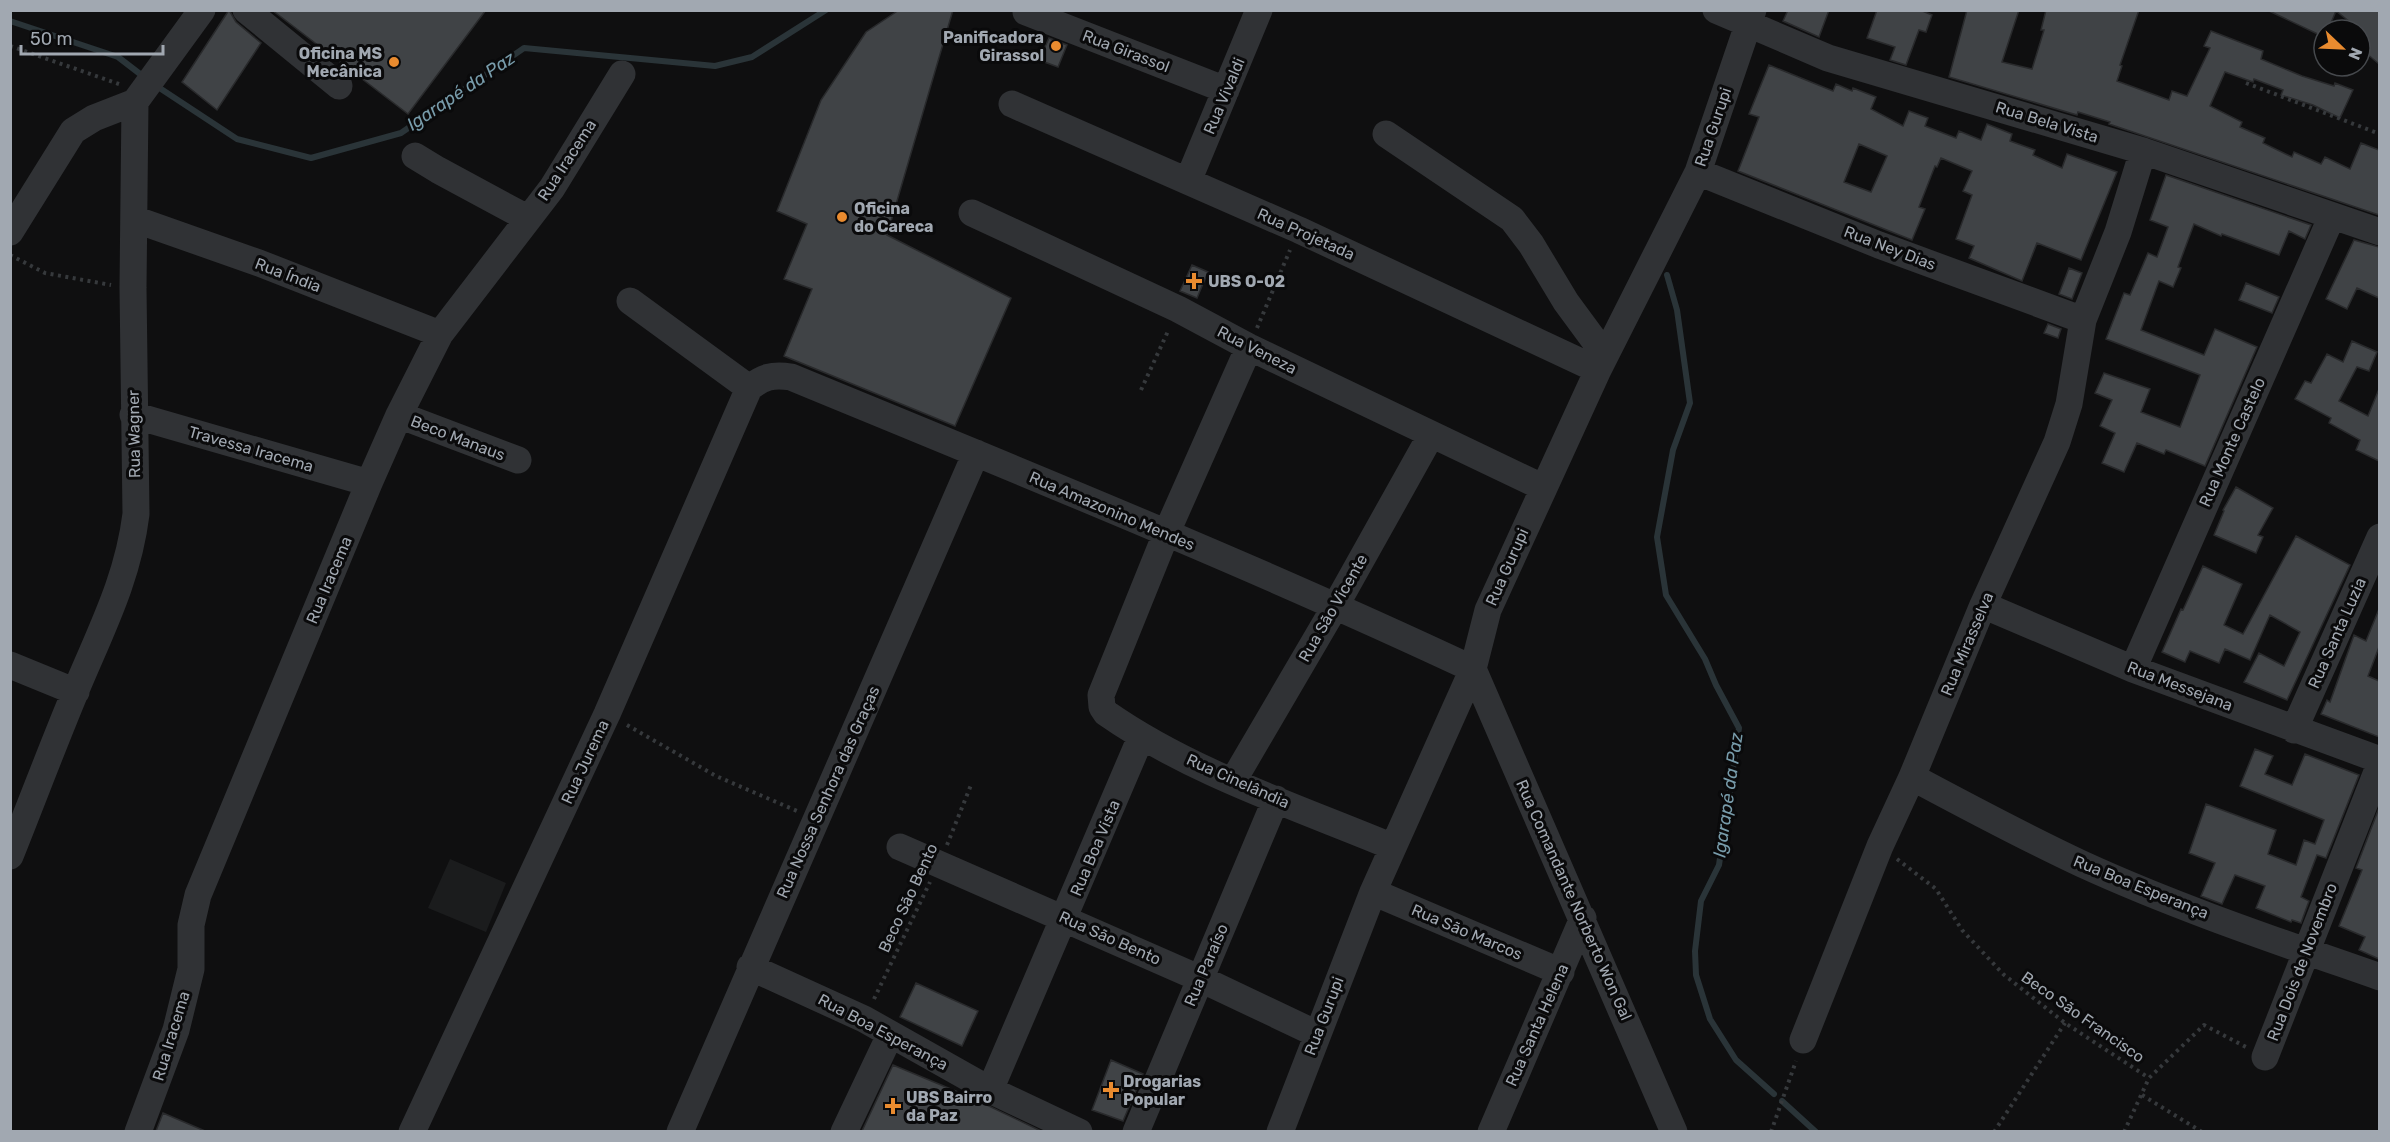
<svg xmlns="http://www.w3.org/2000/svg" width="2390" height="1142" viewBox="0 0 2390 1142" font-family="Rubik,sans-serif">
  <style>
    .built { fill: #1b1c1d }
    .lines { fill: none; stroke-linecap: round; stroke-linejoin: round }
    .stream { stroke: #2a3438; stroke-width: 6 }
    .building { fill: #404346; stroke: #292a2c; stroke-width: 1.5; fill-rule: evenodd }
    .path { stroke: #36393c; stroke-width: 4; stroke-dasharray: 3 4.5; stroke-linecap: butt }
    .minor { stroke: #303235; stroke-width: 27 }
    .poi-dot { fill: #e98b2f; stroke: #0a0a0b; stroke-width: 2 }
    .labels { text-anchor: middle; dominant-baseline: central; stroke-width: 6; stroke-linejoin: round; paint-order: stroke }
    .poi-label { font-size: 16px; font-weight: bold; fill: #a1a8b1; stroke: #0a0a0b; text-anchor: start }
    .street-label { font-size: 16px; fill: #a1a8b1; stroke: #0a0a0b }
    .water-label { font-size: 18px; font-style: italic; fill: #789cab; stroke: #0a0a0b }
  </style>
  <rect width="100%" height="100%" fill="#0f0f10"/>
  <path class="built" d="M450 859 506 883 486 932 428 908Z"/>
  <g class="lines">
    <path class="stream" d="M10 21 118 57 144 77
      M155 85 237 139 311 158 401 133 524 48 715 66 752 57 826 10
      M1667 275 1677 310 1690 403 1673 450 1657 537 1666 595 1705 659 1716 685 1739 728 1719 865 1701 901 1695 951 1696 975 1710 1019 1736 1060 1774 1094
      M1782 1101 1816 1132"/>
  </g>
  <path class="building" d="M229 10 236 22 261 43 217 110 182 82Z
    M272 10H486L408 114Z
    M899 10H953L887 235 1011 298 955 426 784 356 812 289 784 279 807 224 777 211 821 100 866 32Z
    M1788 10H1829L1819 37 1783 21Z
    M1877 10H1920L1932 15 1926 32 1919 30 1906 65 1890 60 1895 47 1867 38Z
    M1967 10H2019L2002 62 2032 69 2044 30H2041L2046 10H2139L2120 65 2122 66 2117 81 2169 100 2172 91 2187 96 2210 48 2204 46 2211 31 2263 51 2261 59 2302 76 2334 86 2335 83 2353 90 2340 118 2313 105 2281 95 2283 90 2254 79 2253 82 2225 72 2210 106 2242 122 2240 127 2265 138 2263 143 2292 157 2294 152 2321 164 2325 157 2350 169 2361 143 2379 150V215L2109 124 2110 122 2078 112 2077 115 1949 77Z
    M2267 10H2379V64L2360 48V30L2336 11 2328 30H2324V37Z
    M1049 38 1067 45 1058 67 1039 60Z
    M1769 65 1833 91 1836 84 1852 91 1853 88 1876 97 1871 109 1903 126 1909 111 1928 118 1925 126 1956 138 1959 131 1981 140 1987 124 2012 134 2010 141 2035 150 2033 155 2062 168 2067 154 2117 172 2081 260 2037 243 2022 281 1969 258 1974 246 1956 239 1972 195 1963 191 1972 171 1941 158 1937 167 1935 166 1919 207 1925 209 1912 240 1738 171 1759 117 1749 114ZM1859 144 1887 156 1871 192 1844 182Z
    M2166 175 2311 225 2305 239 2289 231 2279 255 2222 234 2221 236 2194 224 2178 267 2181 268 2173 287 2159 281 2141 330 2204 355 2215 329 2257 347 2205 466 2166 450 2164 454 2137 443 2124 472 2102 463 2115 433 2100 426 2112 400 2095 393 2104 373 2150 389 2141 412 2180 427 2200 375 2106 339 2124 293 2130 295 2148 253 2157 257 2168 227 2150 220Z
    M2354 240 2379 247V298L2357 288 2347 309 2326 299Z
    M1192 265 1208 272 1197 298 1180 291Z
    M2069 268 2082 273 2072 299 2059 294Z
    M2246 283 2279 297 2272 313 2239 300Z
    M2048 324 2061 329 2058 338 2044 333Z
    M2352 341 2377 352 2369 371 2357 367 2339 401 2368 416 2379 389V461L2356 450 2360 440 2329 423 2331 418 2295 399 2305 381 2311 383 2327 354 2343 362Z
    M2236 487 2273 508 2258 535 2263 537 2256 553 2214 535 2224 511 2223 510Z
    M2296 536 2350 565 2287 700 2244 682 2259 653 2284 666 2300 632 2270 615 2250 660 2225 649 2219 663 2190 651 2185 662 2162 652 2181 609 2183 610 2203 566 2242 584 2224 625 2243 634Z
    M2379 609V647L2368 676 2379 681V737L2321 714 2327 700 2330 702 2354 635 2366 641Z
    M2255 749 2273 756 2265 774 2292 785 2305 754 2359 775 2326 858 2317 855 2301 897 2309 901 2301 923 2292 920 2291 922 2256 908 2265 886 2235 875 2222 904 2201 896 2215 863 2189 853 2206 804 2276 830 2268 854 2296 865 2304 840 2315 844 2324 820 2240 786Z
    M2379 808V959L2359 950 2365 937 2339 926 2362 870 2356 868Z
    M916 983 978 1011 962 1046 900 1017Z
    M1111 1060 1143 1074 1123 1121 1092 1110Z
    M893 1065 970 1097 1041 1131H862Z
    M163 1113 205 1131H156Z"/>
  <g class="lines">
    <path class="path" d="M10 46 119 84
      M2246 83 2380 134
      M10 255 45 273 111 285
      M1257 328 1290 250
      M1141 390 1169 329
      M627 725 716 776 797 811
      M947 845 971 785
      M1897 859 1936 889 1962 930 2003 974 2065 1023 2149 1078
      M874 999 930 882
      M2142 1095 2202 1132
      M1771 1132 1796 1061
      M1994 1132 2065 1023
      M2124 1132 2149 1078 2204 1025 2246 1047"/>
    <path class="minor" d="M246 10 339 86
      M1716 10 1828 58 2143 151 2380 232
      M1026 12 1226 90
      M1012 104 1299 230 1598 370
      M1386 134 1512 219 1531 244 1566 302 1605 355
      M415 156 438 170 527 218
      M1698 172 1879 245 2083 320
      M1188 181 1259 10
      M972 213 1178 309 1249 347 1542 487
      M134 219 259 263 440 334
      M10 232 73 131 94 118 135 102
      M630 301 749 388
      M1249 347 1166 534 1101 695 1102 707 1106 713C1190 772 1297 807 1393 847
      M133 415 369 483
      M399 415 518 460
      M1983 605 2133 669 2380 760
      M10 665 76 692
      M1473 669 1674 1132
      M2133 669 2332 216
      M2294 730 2380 537
      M1912 777C1968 807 2024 837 2082 864 2178 908 2280 942 2380 977
      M1233 781 1336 605 1431 435
      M900 847 1201 979 1317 1034
      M10 856C32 801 53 745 76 690 101 630 128 579 136 514L133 288 135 102 202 10
      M1373 892 1561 972
      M750 967 864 1019 990 1090 1079 1132
      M1803 1040 1880 846 1912 777 1983 605 2057 442 2069 404 2083 320 2118 232 2143 151
      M2265 1057 2380 764
      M990 1090 1141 737
      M138 1132 176 1030 191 969V925L198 895 369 483 399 415 440 334 552 188 622 74
      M412 1132 607 714 749 388C763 377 772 374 791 377 1019 471 1249 564 1473 669
      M680 1132 976 453
      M844 1132 890 1035
      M1136 1132 1276 799
      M1280 1132 1373 892 1473 669 1488 610 1598 370 1698 172 1753 10
      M1491 1132 1583 918"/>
  </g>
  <g class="poi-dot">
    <circle cx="1056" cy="46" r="6"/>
    <circle cx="394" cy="62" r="6"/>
    <circle cx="842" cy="217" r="6"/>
    <path d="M1191 272h6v6h6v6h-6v6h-6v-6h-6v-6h6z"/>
    <path d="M1108 1081h6v6h6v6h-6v6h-6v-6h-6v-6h6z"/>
    <path d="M890 1097h6v6h6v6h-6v6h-6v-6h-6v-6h6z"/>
  </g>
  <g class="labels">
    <g class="poi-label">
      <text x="1044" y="37" text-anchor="end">Panificadora<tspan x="1044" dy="18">Girassol</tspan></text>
      <text x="382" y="53" text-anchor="end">Oficina MS<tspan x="382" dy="18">Mecânica</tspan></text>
      <text x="854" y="208">Oficina<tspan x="854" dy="18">do Careca</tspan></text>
      <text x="1208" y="281">UBS O-02</text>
      <text x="1123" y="1081">Drogarias<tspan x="1123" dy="18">Popular</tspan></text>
      <text x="906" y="1097">UBS Bairro<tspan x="906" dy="18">da Paz</tspan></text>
    </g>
    <g class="street-label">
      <text transform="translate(1126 51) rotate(21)">Rua Girassol</text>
      <text transform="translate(1224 96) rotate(-67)">Rua Vivaldi</text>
      <text transform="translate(2047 122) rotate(17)">Rua Bela Vista</text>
      <text transform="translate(1713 127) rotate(-71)">Rua Gurupi</text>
      <text transform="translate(567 160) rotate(-57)">Rua Iracema</text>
      <text transform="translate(1306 234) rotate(24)">Rua Projetada</text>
      <text transform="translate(1890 248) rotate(21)">Rua Ney Dias</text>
      <text transform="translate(288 275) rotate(21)">Rua Índia</text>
      <text transform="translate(1257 350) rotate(27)">Rua Veneza</text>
      <text transform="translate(134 434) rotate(-91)">Rua Wagner</text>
      <text transform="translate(458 438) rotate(21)">Beco Manaus</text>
      <text transform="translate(2232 442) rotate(-66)">Rua Monte Castelo</text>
      <text transform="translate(251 449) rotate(16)">Travessa Iracema</text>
      <text transform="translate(1112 511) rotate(23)">Rua Amazonino Mendes</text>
      <text transform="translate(1507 567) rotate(-66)">Rua Gurupi</text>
      <text transform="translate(329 580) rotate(-67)">Rua Iracema</text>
      <text transform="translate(1333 608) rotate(-60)">Rua São Vicente</text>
      <text transform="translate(2337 633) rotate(-66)">Rua Santa Luzia</text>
      <text transform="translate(1967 644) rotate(-67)">Rua Mirasselva</text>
      <text transform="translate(2180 686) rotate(21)">Rua Messejana</text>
      <text transform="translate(585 762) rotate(-65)">Rua Jurema</text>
      <text transform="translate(1238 781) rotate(24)">Rua Cinelândia</text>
      <text transform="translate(828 792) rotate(-66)">Rua Nossa Senhora das Graças</text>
      <text transform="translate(1095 848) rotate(-67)">Rua Boa Vista</text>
      <text transform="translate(2141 887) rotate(22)">Rua Boa Esperança</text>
      <text transform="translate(908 898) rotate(-65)">Beco São Bento</text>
      <text transform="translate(1574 900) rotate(66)">Rua Comandante Norberto Won Gal</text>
      <text transform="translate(1467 932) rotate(23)">Rua São Marcos</text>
      <text transform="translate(1110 938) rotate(24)">Rua São Bento</text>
      <text transform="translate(2302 962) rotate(-69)">Rua Dois de Novembro</text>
      <text transform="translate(1206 965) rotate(-67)">Rua Paraíso</text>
      <text transform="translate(1324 1016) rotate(-69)">Rua Gurupi</text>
      <text transform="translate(2083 1017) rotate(35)">Beco São Francisco</text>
      <text transform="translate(1537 1025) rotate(-66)">Rua Santa Helena</text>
      <text transform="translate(883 1032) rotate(28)">Rua Boa Esperança</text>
      <text transform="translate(171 1036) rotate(-73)">Rua Iracema</text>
    </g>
    <g class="water-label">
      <text transform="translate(461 91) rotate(-34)">Igarapé da Paz</text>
      <text transform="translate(1728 795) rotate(-82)">Igarapé da Paz</text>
    </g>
  </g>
  <rect width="2390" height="1142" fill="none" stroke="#a1a8b1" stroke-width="24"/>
  <g transform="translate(2342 48) rotate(113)"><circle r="28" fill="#0a0a0b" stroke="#46494d" stroke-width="1.5"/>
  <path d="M0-4.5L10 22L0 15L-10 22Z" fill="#e98b2f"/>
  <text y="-9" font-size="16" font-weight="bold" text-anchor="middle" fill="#a1a8b1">N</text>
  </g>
  <path d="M21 45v9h142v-9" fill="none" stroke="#a1a8b1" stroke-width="3"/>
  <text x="30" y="45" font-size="18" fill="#a1a8b1" stroke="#0a0a0b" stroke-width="4.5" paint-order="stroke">50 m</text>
</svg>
